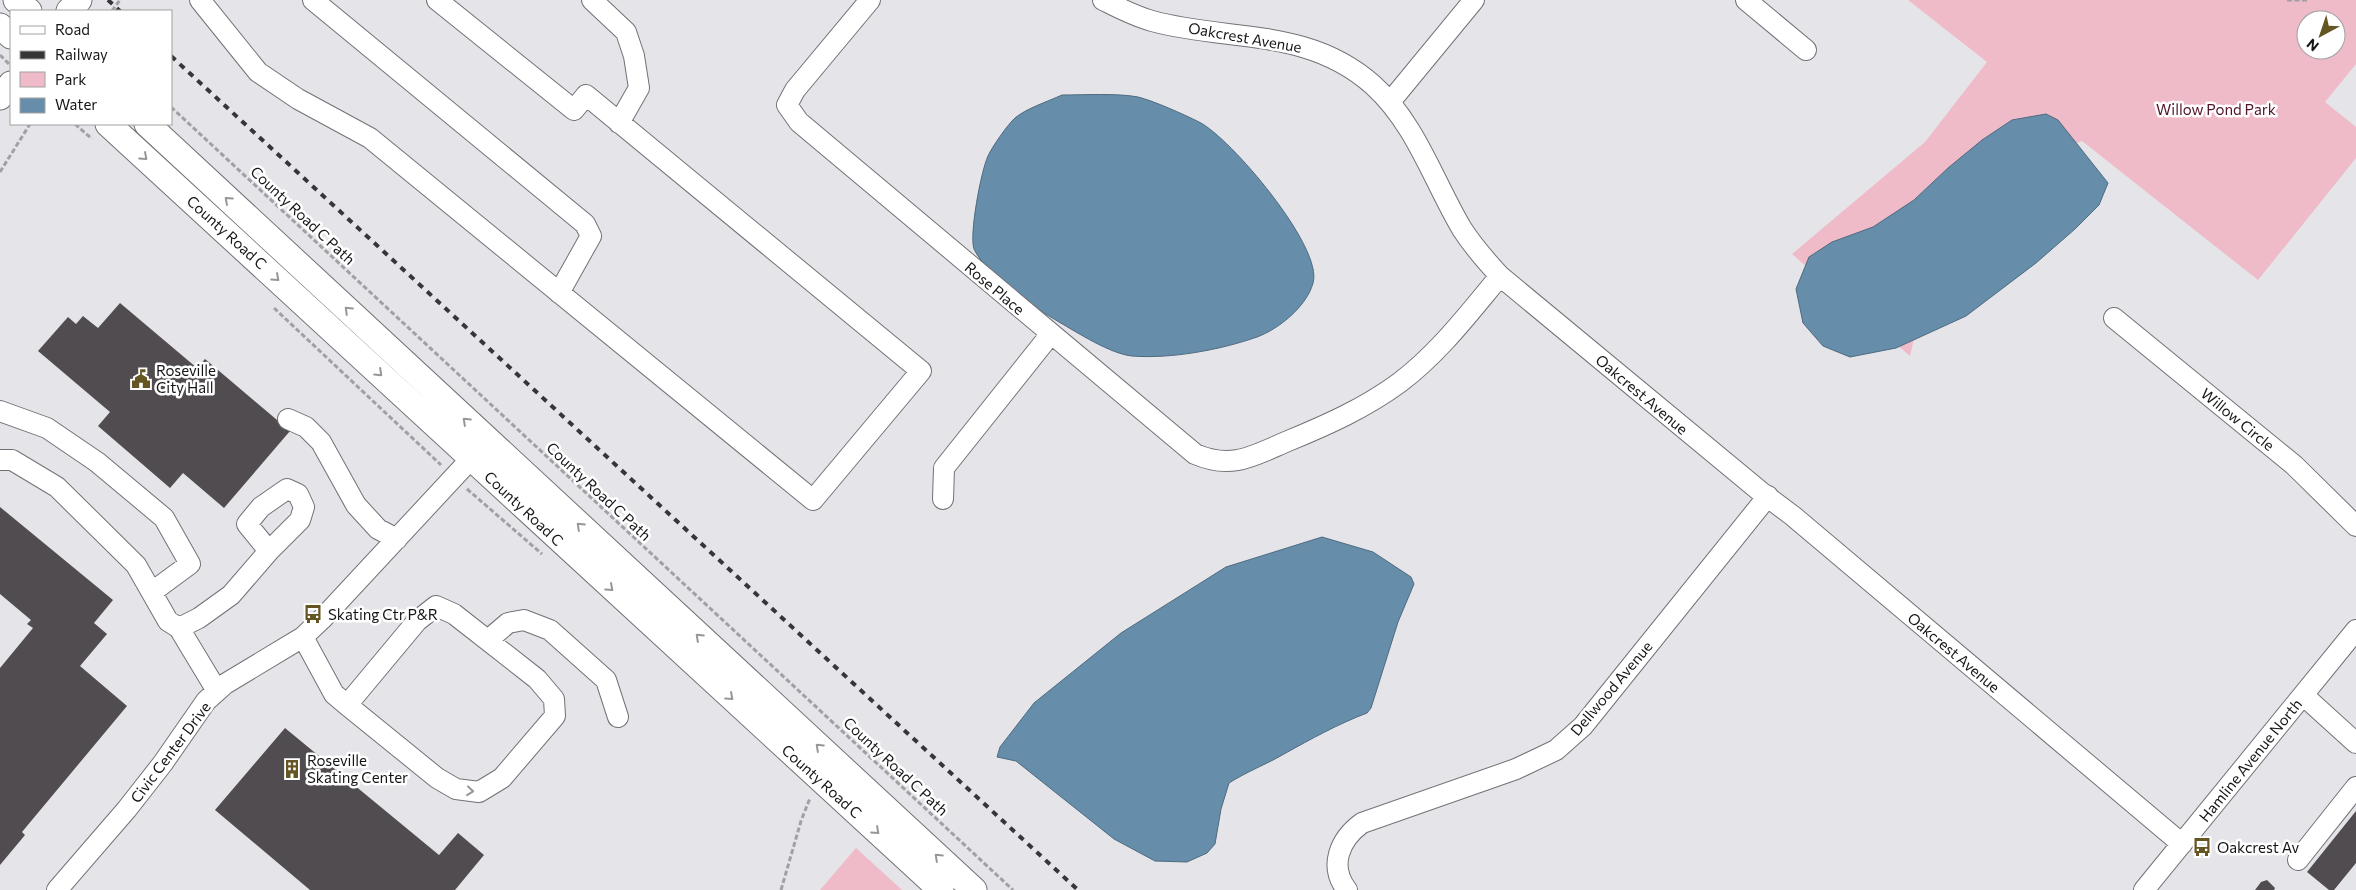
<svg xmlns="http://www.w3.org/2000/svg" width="2356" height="890" viewBox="0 0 2356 890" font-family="Commissioner,sans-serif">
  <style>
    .green { fill: #efbbc8; fill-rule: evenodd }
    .water { fill: #668eab; stroke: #4e6a7f }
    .building { fill: #514c50 }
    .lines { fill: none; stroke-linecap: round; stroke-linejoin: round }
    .minor-casing { stroke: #737176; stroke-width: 22 }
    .major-casing { stroke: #737176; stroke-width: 27 }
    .path { stroke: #a1a0a5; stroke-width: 3; stroke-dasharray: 5 2.5; stroke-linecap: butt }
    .minor { stroke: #fff; stroke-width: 20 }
    .major { stroke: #fff; stroke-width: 25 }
    .rail { stroke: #363639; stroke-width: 4; stroke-dasharray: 6 6; stroke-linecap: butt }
    .oneway { stroke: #969697 }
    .labels { text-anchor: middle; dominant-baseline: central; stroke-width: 5; stroke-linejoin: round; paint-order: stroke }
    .street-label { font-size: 15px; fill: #151517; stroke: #fff }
    .park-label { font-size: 15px; fill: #501329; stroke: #fff }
    .poi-label { font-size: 15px; fill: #151517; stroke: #fff; text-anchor: start }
  </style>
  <rect width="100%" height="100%" fill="#e5e4e9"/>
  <path class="green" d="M1908 0H2356V64L2325 102 2356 127V158L2258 280 2082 141 2036 158 1927 280 1910 356 1792 254 1925 142 1987 62ZM2306 20H2336V50H2306Z
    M856 848 902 890H820Z"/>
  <path class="water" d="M1062 95C1083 95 1118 93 1138 97 1154 101 1183 114 1199 122 1230 137 1324 248 1313 283 1307 306 1279 329 1257 337 1220 350 1171 359 1132 356 1111 354 1078 333 1059 322 1035 308 986 275 974 249 969 235 981 171 988 156 992 147 1008 124 1015 118 1025 109 1049 101 1062 95Z
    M2046 114 2058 120 2108 183 2099 205 2075 229 2036 263 1966 316 1896 348 1850 357 1823 346 1803 323 1796 289 1809 257 1832 242 1873 227 1914 200 1948 168 1982 140 2012 120Z
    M1322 537 1373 552 1411 577 1414 584 1398 622 1371 708 1367 713C1338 724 1311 739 1284 754 1265 765 1248 771 1229 783L1221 809 1215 844 1207 853 1187 862 1155 861 1114 839 1016 761 997 757 1000 747 1034 703 1121 633 1226 567Z"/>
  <path class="building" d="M120 303 197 368 205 359 290 431 224 508 183 473 170 488 98 426 110 412 38 351 68 317 76 324 83 316 98 328Z
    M0 507 113 600 94 623 107 634 80 666 127 706 22 832 25 835 0 865V668L33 628 27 624 31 620 0 594Z
    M285 728 439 855 458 833 484 855 455 890H310L215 810Z
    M2356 811V863L2334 890H2329L2307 872Z
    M2267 880 2275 888 2274 890H2255L2261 882Z"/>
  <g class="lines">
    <g class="minor-casing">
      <path id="minor" d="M200 0 258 72 298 99 370 138 813 500 921 371 586 95 574 110 437 0
        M313 0 585 224 591 236 559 293
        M592 0 626 32 634 56 639 88 619 123
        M870 0 795 90 787 105 799 122 1195 454C1232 470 1253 456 1288 441 1327 425 1365 408 1399 383 1439 353 1469 313 1500 276
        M1103 0C1119 8 1134 16 1152 21 1229 42 1308 27 1373 85 1416 124 1433 180 1462 229 1473 246 1486 261 1500 276L1761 492 1793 516 2182 844
        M1746 0 1806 50
        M1390 102 1474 0
        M2114 318 2294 465 2356 526
        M0 411 47 428 97 462 164 518 190 564 152 592
        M288 419 306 427 321 442 356 505 378 529 397 539
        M0 460H12L57 487 136 565 168 621 179 628 217 691
        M943 499 944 468 1050 335
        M179 628 199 618 231 595 269 551 300 520 304 507 298 494 287 489 261 507 247 524 269 551
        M303 637 334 694 347 705 437 778 456 789 479 792 502 778 555 716 554 699 537 679 454 614 436 606 417 621 347 705
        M488 640 508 623 524 620 550 630 606 680 618 717
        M2303 695 2356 743
        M2298 860 2356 787
        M57 890 127 809 163 763 206 701 225 684 303 637 323 618 481 448
        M1347 890C1328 866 1340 839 1362 823L1516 769 1556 750 1583 726 1768 496
        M2144 890 2356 630"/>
    </g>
    <g class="major-casing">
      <path id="major" d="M16 0 29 11
        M69 11 79 0
        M0 26 11 36
        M0 97 11 84
        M108 124 941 890
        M147 124 974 890"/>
    </g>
    <path class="path" d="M2287 0H2307
      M112 11 120 0
      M0 55 9 64
      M171 107 1013 890
      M75 124 92 139
      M0 172 30 124
      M274 308 441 465
      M467 489 542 554
      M781 890 801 821 810 798"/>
    <use href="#minor" class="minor"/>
    <use href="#major" class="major"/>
    <path class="rail" d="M108 0 120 11
      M171 56 1078 890"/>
  </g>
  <defs><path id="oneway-chevron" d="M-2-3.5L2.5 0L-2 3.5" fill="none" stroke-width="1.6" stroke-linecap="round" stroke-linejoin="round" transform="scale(1.25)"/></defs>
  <g class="oneway">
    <use href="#oneway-chevron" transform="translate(144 157) rotate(42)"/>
    <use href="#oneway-chevron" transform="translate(228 200) rotate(-138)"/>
    <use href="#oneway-chevron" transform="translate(276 278) rotate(42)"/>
    <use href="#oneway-chevron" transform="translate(348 310) rotate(-136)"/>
    <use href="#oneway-chevron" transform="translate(379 373) rotate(43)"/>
    <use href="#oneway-chevron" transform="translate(466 421) rotate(-137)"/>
    <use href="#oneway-chevron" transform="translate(580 526) rotate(-137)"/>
    <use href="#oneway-chevron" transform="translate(610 588) rotate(42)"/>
    <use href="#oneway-chevron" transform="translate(699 637) rotate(-137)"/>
    <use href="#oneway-chevron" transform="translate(730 697) rotate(42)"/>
    <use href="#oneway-chevron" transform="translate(819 747) rotate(-137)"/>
    <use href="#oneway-chevron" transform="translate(470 791) rotate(6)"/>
    <use href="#oneway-chevron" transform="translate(876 831) rotate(42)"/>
    <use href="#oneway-chevron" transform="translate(938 857) rotate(-137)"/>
  </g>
  <defs>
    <g id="civic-bare" transform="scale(1.5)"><path d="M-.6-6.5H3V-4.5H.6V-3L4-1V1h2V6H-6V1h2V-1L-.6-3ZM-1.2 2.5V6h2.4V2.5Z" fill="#645522" stroke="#fff" stroke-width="2.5" paint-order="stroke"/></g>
    <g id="bus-bare" transform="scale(1.5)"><path d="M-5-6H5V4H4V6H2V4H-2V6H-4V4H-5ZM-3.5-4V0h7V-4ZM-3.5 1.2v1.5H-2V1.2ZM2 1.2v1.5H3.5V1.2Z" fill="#645522" stroke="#fff" stroke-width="2.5" paint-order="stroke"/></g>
    <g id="building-bare" transform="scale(1.5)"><path d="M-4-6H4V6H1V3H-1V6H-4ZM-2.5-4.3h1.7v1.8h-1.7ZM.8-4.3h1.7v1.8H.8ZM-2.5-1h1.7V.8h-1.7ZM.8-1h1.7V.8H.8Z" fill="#645522" stroke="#fff" stroke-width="2.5" paint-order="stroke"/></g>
  </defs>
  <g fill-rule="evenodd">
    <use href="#civic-bare" x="141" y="379"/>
    <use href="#bus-bare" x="313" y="614"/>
    <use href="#building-bare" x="292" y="769"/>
    <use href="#bus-bare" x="2202" y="847"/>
  </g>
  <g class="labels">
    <g class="street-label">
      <text transform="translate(1245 37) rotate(10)">Oakcrest Avenue</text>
      <text transform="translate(303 215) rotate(43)">County Road C Path</text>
      <text transform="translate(227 232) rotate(42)">County Road C</text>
      <text transform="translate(995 288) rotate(40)">Rose Place</text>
      <text transform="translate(1642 394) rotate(40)">Oakcrest Avenue</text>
      <text transform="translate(2238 419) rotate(39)">Willow Circle</text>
      <text transform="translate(599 491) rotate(43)">County Road C Path</text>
      <text transform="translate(524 508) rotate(43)">County Road C</text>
      <text transform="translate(1954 652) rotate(40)">Oakcrest Avenue</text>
      <text transform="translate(1611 688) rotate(-50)">Dellwood Avenue</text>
      <text transform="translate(170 752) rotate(-53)">Civic Center Drive</text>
      <text transform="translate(2250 760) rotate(-51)">Hamline Avenue North</text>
      <text transform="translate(896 766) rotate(43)">County Road C Path</text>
      <text transform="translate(822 781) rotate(42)">County Road C</text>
    </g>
    <g class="park-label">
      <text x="2216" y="109">Willow Pond Park</text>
    </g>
    <g class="poi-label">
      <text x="156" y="370">Roseville<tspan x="156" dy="17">City Hall</tspan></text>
      <text x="328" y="614">Skating Ctr P&amp;R</text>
      <text x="307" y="760">Roseville<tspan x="307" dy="17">Skating Center</tspan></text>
      <text x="2217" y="847">Oakcrest Av</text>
    </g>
  </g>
  <rect x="10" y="10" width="162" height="115" fill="#ffffff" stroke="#a1a1a2"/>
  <rect x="20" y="26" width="25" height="8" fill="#ffffff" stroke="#a1a1a2"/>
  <text x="55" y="35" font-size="15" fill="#151517">Road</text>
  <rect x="20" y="51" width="25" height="8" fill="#363639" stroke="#a1a1a2"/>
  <text x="55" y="60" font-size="15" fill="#151517">Railway</text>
  <rect x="20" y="72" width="25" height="15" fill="#efbbc8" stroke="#a1a1a2"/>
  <text x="55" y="85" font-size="15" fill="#151517">Park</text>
  <rect x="20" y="98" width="25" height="15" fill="#668eab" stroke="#a1a1a2"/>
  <text x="55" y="110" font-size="15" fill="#151517">Water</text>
  <g transform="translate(2321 35) rotate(220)"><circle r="24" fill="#ffffff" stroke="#a1a1a2"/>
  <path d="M0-4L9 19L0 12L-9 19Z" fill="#645522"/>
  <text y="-8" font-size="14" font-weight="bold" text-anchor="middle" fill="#151517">N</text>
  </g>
</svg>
